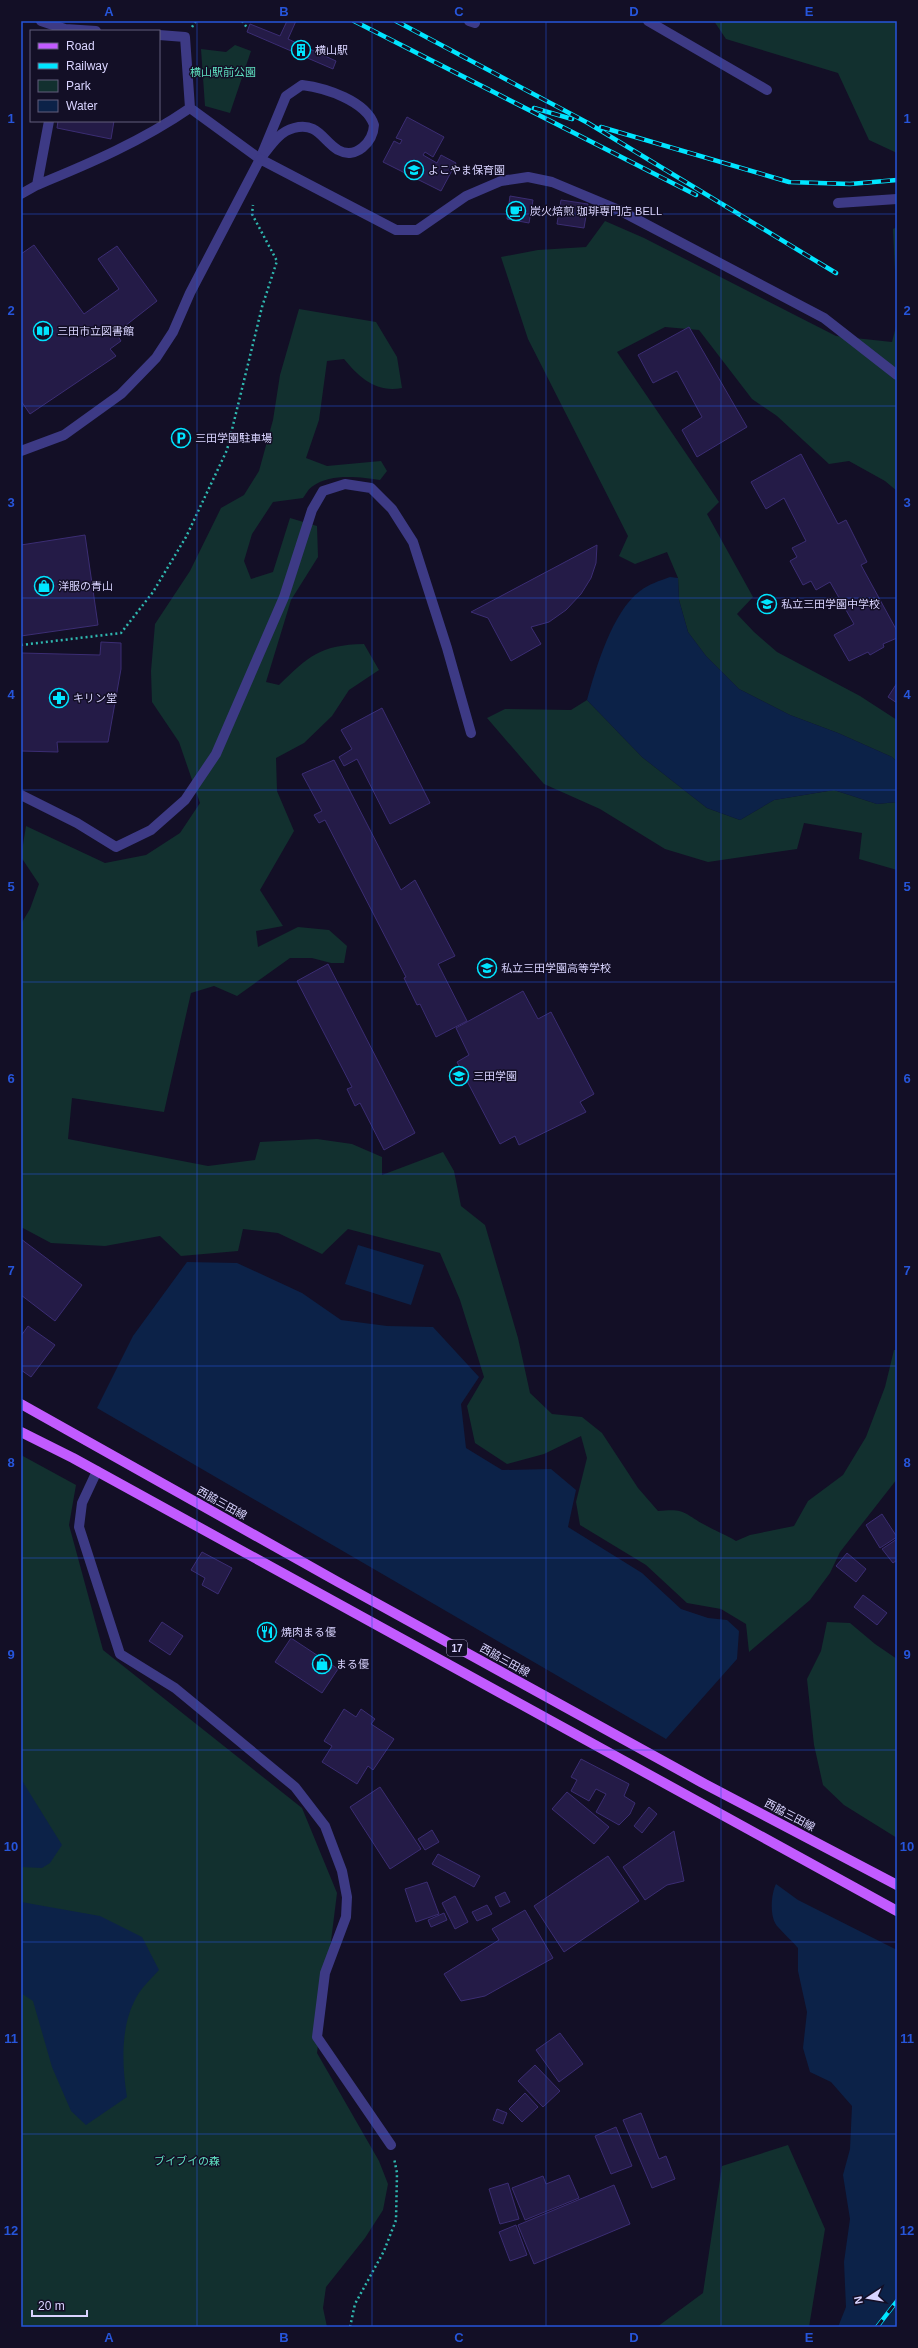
<svg xmlns="http://www.w3.org/2000/svg" width="918" height="2348" viewBox="0 0 918 2348" font-family="Arial,'Noto Sans JP',sans-serif">
  <style>
    .green { fill: #12302f }
    .water { fill: #0c2248 }
    .building { fill: #241b47; stroke: #3b2d73 }
    .lines { fill: none; stroke-linecap: round; stroke-linejoin: round }
    .path { stroke: #2fb8b0; stroke-width: 2.5; stroke-dasharray: 2 3; stroke-linecap: butt }
    .service { stroke: #3d3a85; stroke-width: 10 }
    .minor { stroke: #3d3a85; stroke-width: 10 }
    .tertiary { stroke: #3d3a85; stroke-width: 10 }
    .primary { stroke: #c25bff; stroke-width: 10 }
    .rail-casing { stroke: #00e5ff; stroke-width: 4.5 }
    .rail { stroke: #130f26; stroke-width: 3; stroke-dasharray: 9; stroke-linecap: butt }
    .grid { fill: none; stroke: #2655da; stroke-width: 1; stroke-opacity: 0.55 }
    .labels { text-anchor: middle; dominant-baseline: central; stroke-width: 3; stroke-linejoin: round; paint-order: stroke }
    .shield { fill: #130f26; stroke: #9e99be; stroke-width: 1 }
    .shield-label { font-size: 10px; font-weight: bold; fill: #d9d4ff }
    .poi-label { font-size: 11px; fill: #d9d4ff; stroke: #130f26; text-anchor: start }
    .park-label { font-size: 11px; fill: #5fe0c0; stroke: #130f26 }
    .street-label { font-size: 11px; fill: #d9d4ff; stroke: #130f26 }
    .neatline { fill: none; stroke: #2655da; stroke-width: 1.5 }
    .grid-label { font-size: 13px; text-anchor: middle; font-weight: bold; fill: #2655da }
  </style>
  <rect width="100%" height="100%" fill="#130f26"/>
  <path class="green" d="M714 21H897V153L869 140 838 73 726 39Z
    M235 45 251 51 230 113 205 106 201 49 226 52Z
    M605 221 644 238 836 336 892 342 897 323V491L885 481 849 461 829 464 777 416 752 399 699 330 665 327 617 352 719 502 707 514 753 597 737 614 754 632 777 652 860 696 897 720V762L892 757 838 733 790 715 739 689 706 656 688 632 679 600 678 578 667 552 635 564 619 556 628 536 528 339 501 257 538 250 586 247Z
    M897 227V313L893 229Z
    M299 309 376 322 397 357 402 388C376 393 360 378 344 359L327 361 319 420 306 458 327 466 381 461 387 471 380 480C361 477 330 473 313 486 309 488 306 494 303 498L273 502 252 534 244 561 251 579 273 572 290 518 317 526 318 557 291 600 266 682 279 685C309 656 320 645 364 644L379 670 349 690 332 716 304 743 276 758 277 791 294 831 260 890 283 926 256 931 258 947 298 927 329 930 347 946 344 963H331L312 958H290L237 996 214 986 191 993 164 1112 72 1098 68 1139 208 1166 255 1160 260 1142 317 1139 352 1144 382 1157V1175L443 1152 454 1171 461 1206 485 1225 518 1338 530 1393 552 1414 582 1417 602 1433 638 1488 658 1511C686 1508 683 1513 705 1525 715 1531 725 1534 736 1541L750 1535 794 1526 808 1501 843 1475 866 1437 885 1387 894 1350H897V1479L840 1552 830 1573 810 1600 749 1652 746 1624 721 1609 687 1603 646 1565 580 1525 576 1502 587 1458 581 1436 544 1454 507 1464 475 1443 467 1406 484 1377 460 1300 440 1253 348 1229 322 1254 278 1233 243 1229 238 1251 181 1256 160 1236 105 1246 51 1243 21 1227V924L30 909 39 884 21 857 26 826 105 863 146 855 180 833 200 803 179 742 152 702 151 671 155 624 190 571 221 508 244 495 259 471 273 420 280 375Z
    M587 700 642 757 707 808 740 820 774 800 834 790 877 804 897 802V870L859 859 862 833 804 823 797 849 708 862 665 849 600 809 544 784 487 718 505 709 571 710Z
    M21 1455 76 1485 69 1525 103 1650 302 1808 337 1893 317 2053 379 2161 388 2184 383 2210 365 2238 326 2287 323 2308 327 2327H21Z
    M827 1622 850 1623 875 1644 897 1659V1838L844 1805 823 1785 814 1745 807 1679 821 1651Z
    M788 2145 825 2229 809 2327H657L703 2293 722 2166Z"/>
  <path class="water" d="M670 577 678 578 679 600 688 632 706 656 739 689 790 715 838 733 892 757 897 762V802L877 804 834 790 774 800 740 820 707 808 642 757 587 700C596 668 612 612 640 591 649 584 659 581 670 577Z
    M358 1245 424 1265 411 1305 345 1284Z
    M187 1262 237 1263 302 1293 341 1320 387 1326 433 1327 479 1377 461 1404 466 1448 502 1470 551 1469 576 1490 568 1527 642 1573 681 1609 708 1618 727 1620 739 1631 737 1659 666 1739 97 1408 133 1336Z
    M21 1779 62 1845 50 1863 42 1868 21 1867Z
    M776 1884 798 1900 897 1950V2327H838L846 2307 844 2262 850 2219 843 2175 850 2149 852 2106 831 2082 810 2072 803 2048 807 2012 798 1971V1948C791 1940 784 1934 778 1927 769 1918 771 1894 776 1884Z
    M21 1902 100 1916 142 1937 159 1970C152 1978 141 1988 136 1998 120 2027 122 2066 127 2097L86 2125 71 2111 52 2067 33 2001 21 1993Z"/>
  <path class="building" d="M287 21H296L288 39 336 61 333 69 247 32 250 24 280 36Z
    M407 117 444 137 433 157 425 152 423 155 437 163 441 155 456 163 441 191 383 162 394 141 400 144 402 140 396 138Z
    M58 121H114L111 139 57 128Z
    M510 196 533 200 529 223 507 219Z
    M561 200 588 204 584 228 557 224Z
    M34 245 84 314 119 289 98 259 117 246 157 301 116 333 121 341 110 349 116 356 30 414 21 401V254Z
    M689 327 747 427 697 457 682 430 702 417 677 371 653 383 638 355Z
    M801 454 838 524 846 520 867 562 861 565 897 631V638L883 644 884 647 870 655 868 652 849 661 834 635 854 624 830 582 816 590 811 581 803 585 790 561 797 557 792 548 806 541 784 498 766 509 751 482Z
    M85 535 98 625 21 636V545Z
    M597 545 596 563 591 578 581 594 566 610 549 622 531 627 541 644 511 661 488 618 471 612Z
    M101 642 121 643V669L108 742H57L58 752 21 751V653L100 655Z
    M897 683V703L888 697Z
    M382 708 430 803 390 824 357 759 344 766 339 757 352 749 341 730Z
    M334 760 401 890 415 880 455 956 438 964 467 1021 436 1037 420 1004 417 1005 404 978 406 977 325 820 319 823 314 815 322 811 302 774Z
    M328 964 415 1133 384 1150 360 1103 355 1106 347 1089 352 1087 297 981Z
    M523 991 538 1019 551 1012 594 1094 580 1102 586 1112 519 1145 515 1136 500 1144 457 1062 469 1055 456 1028Z
    M21 1239 82 1285 55 1321 21 1295Z
    M28 1326 55 1345 31 1377 21 1370V1336Z
    M882 1514 897 1537 880 1548 866 1525Z
    M897 1539V1560L893 1563 882 1549Z
    M202 1552 232 1568 218 1594 202 1585 205 1578 191 1570Z
    M847 1553 866 1569 856 1582 836 1566Z
    M863 1595 887 1613 877 1625 854 1607Z
    M162 1622 183 1636 170 1655 149 1641Z
    M291 1638 338 1669 322 1693 275 1662Z
    M344 1709 356 1717 361 1709 375 1719 371 1724 394 1739 373 1770 368 1766 357 1784 322 1762 332 1746 324 1741Z
    M581 1759 629 1784 624 1796 635 1803 630 1814 619 1825 596 1812 606 1794 596 1789 589 1801 571 1791 577 1780 571 1777Z
    M380 1787 421 1849 390 1869 350 1807Z
    M567 1792 609 1827 594 1844 552 1809Z
    M649 1807 657 1814 642 1833 634 1826Z
    M432 1830 439 1842 425 1850 418 1839Z
    M674 1831 684 1881 667 1885 645 1900 623 1867Z
    M438 1854 480 1876 474 1887 432 1864Z
    M608 1856 639 1901 564 1952 534 1906Z
    M427 1882 439 1914 416 1922 405 1889Z
    M505 1892 510 1902 500 1907 495 1897Z
    M455 1896 468 1922 455 1929 442 1903Z
    M487 1905 492 1914 477 1921 472 1912Z
    M525 1910 553 1958 485 1996 461 2001 444 1974 499 1940 492 1929Z
    M444 1913 447 1920 431 1927 428 1920Z
    M560 2033 583 2064 559 2082 536 2050Z
    M535 2065 560 2091 543 2107 518 2081Z
    M525 2093 538 2107 522 2122 509 2109Z
    M497 2109 507 2113 503 2124 493 2120Z
    M641 2113 659 2159 666 2156 675 2179 652 2188 623 2120Z
    M616 2127 632 2166 611 2174 595 2136Z
    M569 2175 579 2198 525 2220 512 2188 543 2176 546 2184Z
    M508 2183 519 2219 500 2224 489 2189Z
    M614 2185 630 2224 534 2264 518 2225Z
    M516 2225 527 2255 510 2261 499 2232Z"/>
  <g class="lines">
    <path class="path" d="M242 21 248 29
      M192 27 196 21
      M21 645 121 633 153 592 186 537 227 450 262 307 277 261 252 214 253 205
      M350 2327 355 2304 384 2251 396 2220 397 2173 394 2158"/>
    <path class="service" d="M302 85C326 88 366 101 374 125 373 142 356 160 338 150 322 140 318 122 294 128 278 132 270 147 260 159L286 96Z
      M838 203 897 199"/>
    <path class="minor" d="M41 21 65 29 96 31
      M469 21 475 23
      M648 21 767 90
      M159 35 185 37 190 108 260 159
      M37 185C91 163 142 141 190 108
      M21 194 37 185 49 121
      M21 795 77 823 116 847 151 830 185 800 216 754 284 597 312 510 323 491 345 484 371 488 392 509 413 542 447 648 471 733
      M97 1471 82 1503 79 1527 120 1654 175 1688 295 1787 325 1826 342 1871 347 1897 346 1917 325 1973 317 2037 391 2145"/>
    <path class="tertiary" d="M21 451 64 435 121 394 156 358 173 332 190 293 260 159 396 230H417L466 196 501 181 528 177 552 182 619 210 824 318 897 375"/>
    <path class="primary" d="M21 1404 338 1582 701 1782 897 1885
      M21 1432 73 1458 897 1911"/>
    <g class="rail-casing">
      <path id="rail" d="M354 21 696 195
        M396 21 588 123 836 273
        M534 108 572 119
        M601 127 789 182 850 184 897 180
        M877 2327 897 2301"/>
    </g>
    <use href="#rail" class="rail"/>
  </g>
  <path class="grid" d="M197 21V2327M372 21V2327M546 21V2327M721 21V2327M21 214H897M21 406H897M21 598H897M21 790H897M21 982H897M21 1174H897M21 1366H897M21 1558H897M21 1750H897M21 1942H897M21 2134H897"/>
  <defs>
    <g id="building-ring" transform="scale(1)"><circle r="9.5" fill="#130f26" stroke="#00e5ff" stroke-width="1.5"/><path d="M-4-6H4V6H1V3H-1V6H-4ZM-2.5-4.3h1.7v1.8h-1.7ZM.8-4.3h1.7v1.8H.8ZM-2.5-1h1.7V.8h-1.7ZM.8-1h1.7V.8H.8Z" fill="#00e5ff"/></g>
    <g id="school-ring" transform="scale(1)"><circle r="9.5" fill="#130f26" stroke="#00e5ff" stroke-width="1.5"/><path d="M0-5L7-2L0 1L-7-2ZM-4 1L0 2.5L4 1V4Q0 6-4 4Z" fill="#00e5ff"/></g>
    <g id="cafe-ring" transform="scale(1)"><circle r="9.5" fill="#130f26" stroke="#00e5ff" stroke-width="1.5"/><path d="M-5.5-4.5H6V0H3Q3 3.5 0 3.5H-2.5Q-5.5 3.5-5.5 0ZM3-3.2v2h1.7v-2ZM-6 4.5H4V6H-6Z" fill="#00e5ff"/></g>
    <g id="library-ring" transform="scale(1)"><circle r="9.5" fill="#130f26" stroke="#00e5ff" stroke-width="1.5"/><path d="M-6-4Q-3-5.5-.7-3.5V5Q-3 3-6 4ZM6-4Q3-5.5 .7-3.5V5Q3 3 6 4Z" fill="#00e5ff"/></g>
    <g id="parking-ring" transform="scale(1)"><circle r="9.5" fill="#130f26" stroke="#00e5ff" stroke-width="1.5"/><path d="M-3.5-5.5H1a3.5 3.5 0 0 1 0 7H-1V5.5H-3.5ZM-1-3.4V-.6H.8a1.4 1.4 0 0 0 0-2.8Z" fill="#00e5ff"/></g>
    <g id="shop-ring" transform="scale(1)"><circle r="9.5" fill="#130f26" stroke="#00e5ff" stroke-width="1.5"/><path d="M-5-2.5h2.3a2.7 3.5 0 0 1 5.4 0H5L5.5 6h-11ZM-1.5-2.5h3a1.5 2.3 0 0 0-3 0Z" fill="#00e5ff"/></g>
    <g id="pharmacy-ring" transform="scale(1)"><circle r="9.5" fill="#130f26" stroke="#00e5ff" stroke-width="1.5"/><path d="M-2-6h4v4h4v4h-4v4h-4v-4h-4v-4h4Z" fill="#00e5ff"/></g>
    <g id="restaurant-ring" transform="scale(1)"><circle r="9.5" fill="#130f26" stroke="#00e5ff" stroke-width="1.5"/><path d="M-5-6h1v4h1v-4h1v4h1v-4h1v5L-1.5 .5V6h-2V.5L-5-1ZM5-6V6H3V1.5H1.5Q1.5-4 5-6Z" fill="#00e5ff"/></g>
  </defs>
  <g fill-rule="evenodd">
    <use href="#building-ring" x="301" y="50"/>
    <use href="#school-ring" x="414" y="170"/>
    <use href="#cafe-ring" x="516" y="211"/>
    <use href="#library-ring" x="43" y="331"/>
    <use href="#parking-ring" x="181" y="438"/>
    <use href="#shop-ring" x="44" y="586"/>
    <use href="#school-ring" x="767" y="604"/>
    <use href="#pharmacy-ring" x="59" y="698"/>
    <use href="#school-ring" x="487" y="968"/>
    <use href="#school-ring" x="459" y="1076"/>
    <use href="#restaurant-ring" x="267" y="1632"/>
    <use href="#shop-ring" x="322" y="1664"/>
  </g>
  <g class="labels">
    <rect class="shield" x="447" y="1640" width="20" height="16" rx="3"/>
    <g class="shield-label">
      <text x="457" y="1648">17</text>
    </g>
    <g class="poi-label">
      <text x="315" y="50">横山駅</text>
      <text x="428" y="170">よこやま保育園</text>
      <text x="530" y="211">炭火焙煎 珈琲専門店 BELL</text>
      <text x="57" y="331">三田市立図書館</text>
      <text x="195" y="438">三田学園駐車場</text>
      <text x="58" y="586">洋服の青山</text>
      <text x="781" y="604">私立三田学園中学校</text>
      <text x="73" y="698">キリン堂</text>
      <text x="501" y="968">私立三田学園高等学校</text>
      <text x="473" y="1076">三田学園</text>
      <text x="281" y="1632">焼肉まる優</text>
      <text x="336" y="1664">まる優</text>
    </g>
    <g class="park-label">
      <text x="223" y="72">横山駅前公園</text>
      <text x="187" y="2161">ブイブイの森</text>
    </g>
    <g class="street-label">
      <text transform="translate(222 1503) rotate(29)">西脇三田線</text>
      <text transform="translate(505 1660) rotate(29)">西脇三田線</text>
      <text transform="translate(790 1815) rotate(28)">西脇三田線</text>
    </g>
  </g>
  <rect width="918" height="2348" fill="none" stroke="#130f26" stroke-width="44"/>
  <rect x="30" y="30" width="130" height="92" fill="#130f26" stroke="#625e7d"/>
  <rect x="38" y="43" width="20" height="6" fill="#c25bff" stroke="#625e7d"/>
  <text x="66" y="50" font-size="12" fill="#d9d4ff">Road</text>
  <rect x="38" y="63" width="20" height="6" fill="#00e5ff" stroke="#625e7d"/>
  <text x="66" y="70" font-size="12" fill="#d9d4ff">Railway</text>
  <rect x="38" y="80" width="20" height="12" fill="#12302f" stroke="#625e7d"/>
  <text x="66" y="90" font-size="12" fill="#d9d4ff">Park</text>
  <rect x="38" y="100" width="20" height="12" fill="#0c2248" stroke="#625e7d"/>
  <text x="66" y="110" font-size="12" fill="#d9d4ff">Water</text>
  <g transform="translate(868 2298) rotate(258)" stroke="#130f26" stroke-width="3" paint-order="stroke">
  <path d="M0-3L7 15L0 10L-7 15Z" fill="#d9d4ff"/>
  <text y="-6" font-size="11" font-weight="bold" text-anchor="middle" fill="#d9d4ff">N</text>
  </g>
  <path d="M32 2310v6h55v-6" fill="none" stroke="#d9d4ff" stroke-width="2"/>
  <text x="38" y="2310" font-size="12" fill="#d9d4ff" stroke="#130f26" stroke-width="3" paint-order="stroke">20 m</text>
  <rect x="22" y="22" width="874" height="2304" class="neatline"/>
  <g class="grid-label">
    <text x="109" y="16">A</text>
    <text x="284" y="16">B</text>
    <text x="459" y="16">C</text>
    <text x="634" y="16">D</text>
    <text x="809" y="16">E</text>
    <text x="11" y="123">1</text>
    <text x="907" y="123">1</text>
    <text x="11" y="315">2</text>
    <text x="907" y="315">2</text>
    <text x="11" y="507">3</text>
    <text x="907" y="507">3</text>
    <text x="11" y="699">4</text>
    <text x="907" y="699">4</text>
    <text x="11" y="891">5</text>
    <text x="907" y="891">5</text>
    <text x="11" y="1083">6</text>
    <text x="907" y="1083">6</text>
    <text x="11" y="1275">7</text>
    <text x="907" y="1275">7</text>
    <text x="11" y="1467">8</text>
    <text x="907" y="1467">8</text>
    <text x="11" y="1659">9</text>
    <text x="907" y="1659">9</text>
    <text x="11" y="1851">10</text>
    <text x="907" y="1851">10</text>
    <text x="11" y="2043">11</text>
    <text x="907" y="2043">11</text>
    <text x="11" y="2235">12</text>
    <text x="907" y="2235">12</text>
    <text x="109" y="2342">A</text>
    <text x="284" y="2342">B</text>
    <text x="459" y="2342">C</text>
    <text x="634" y="2342">D</text>
    <text x="809" y="2342">E</text>
  </g>
</svg>
